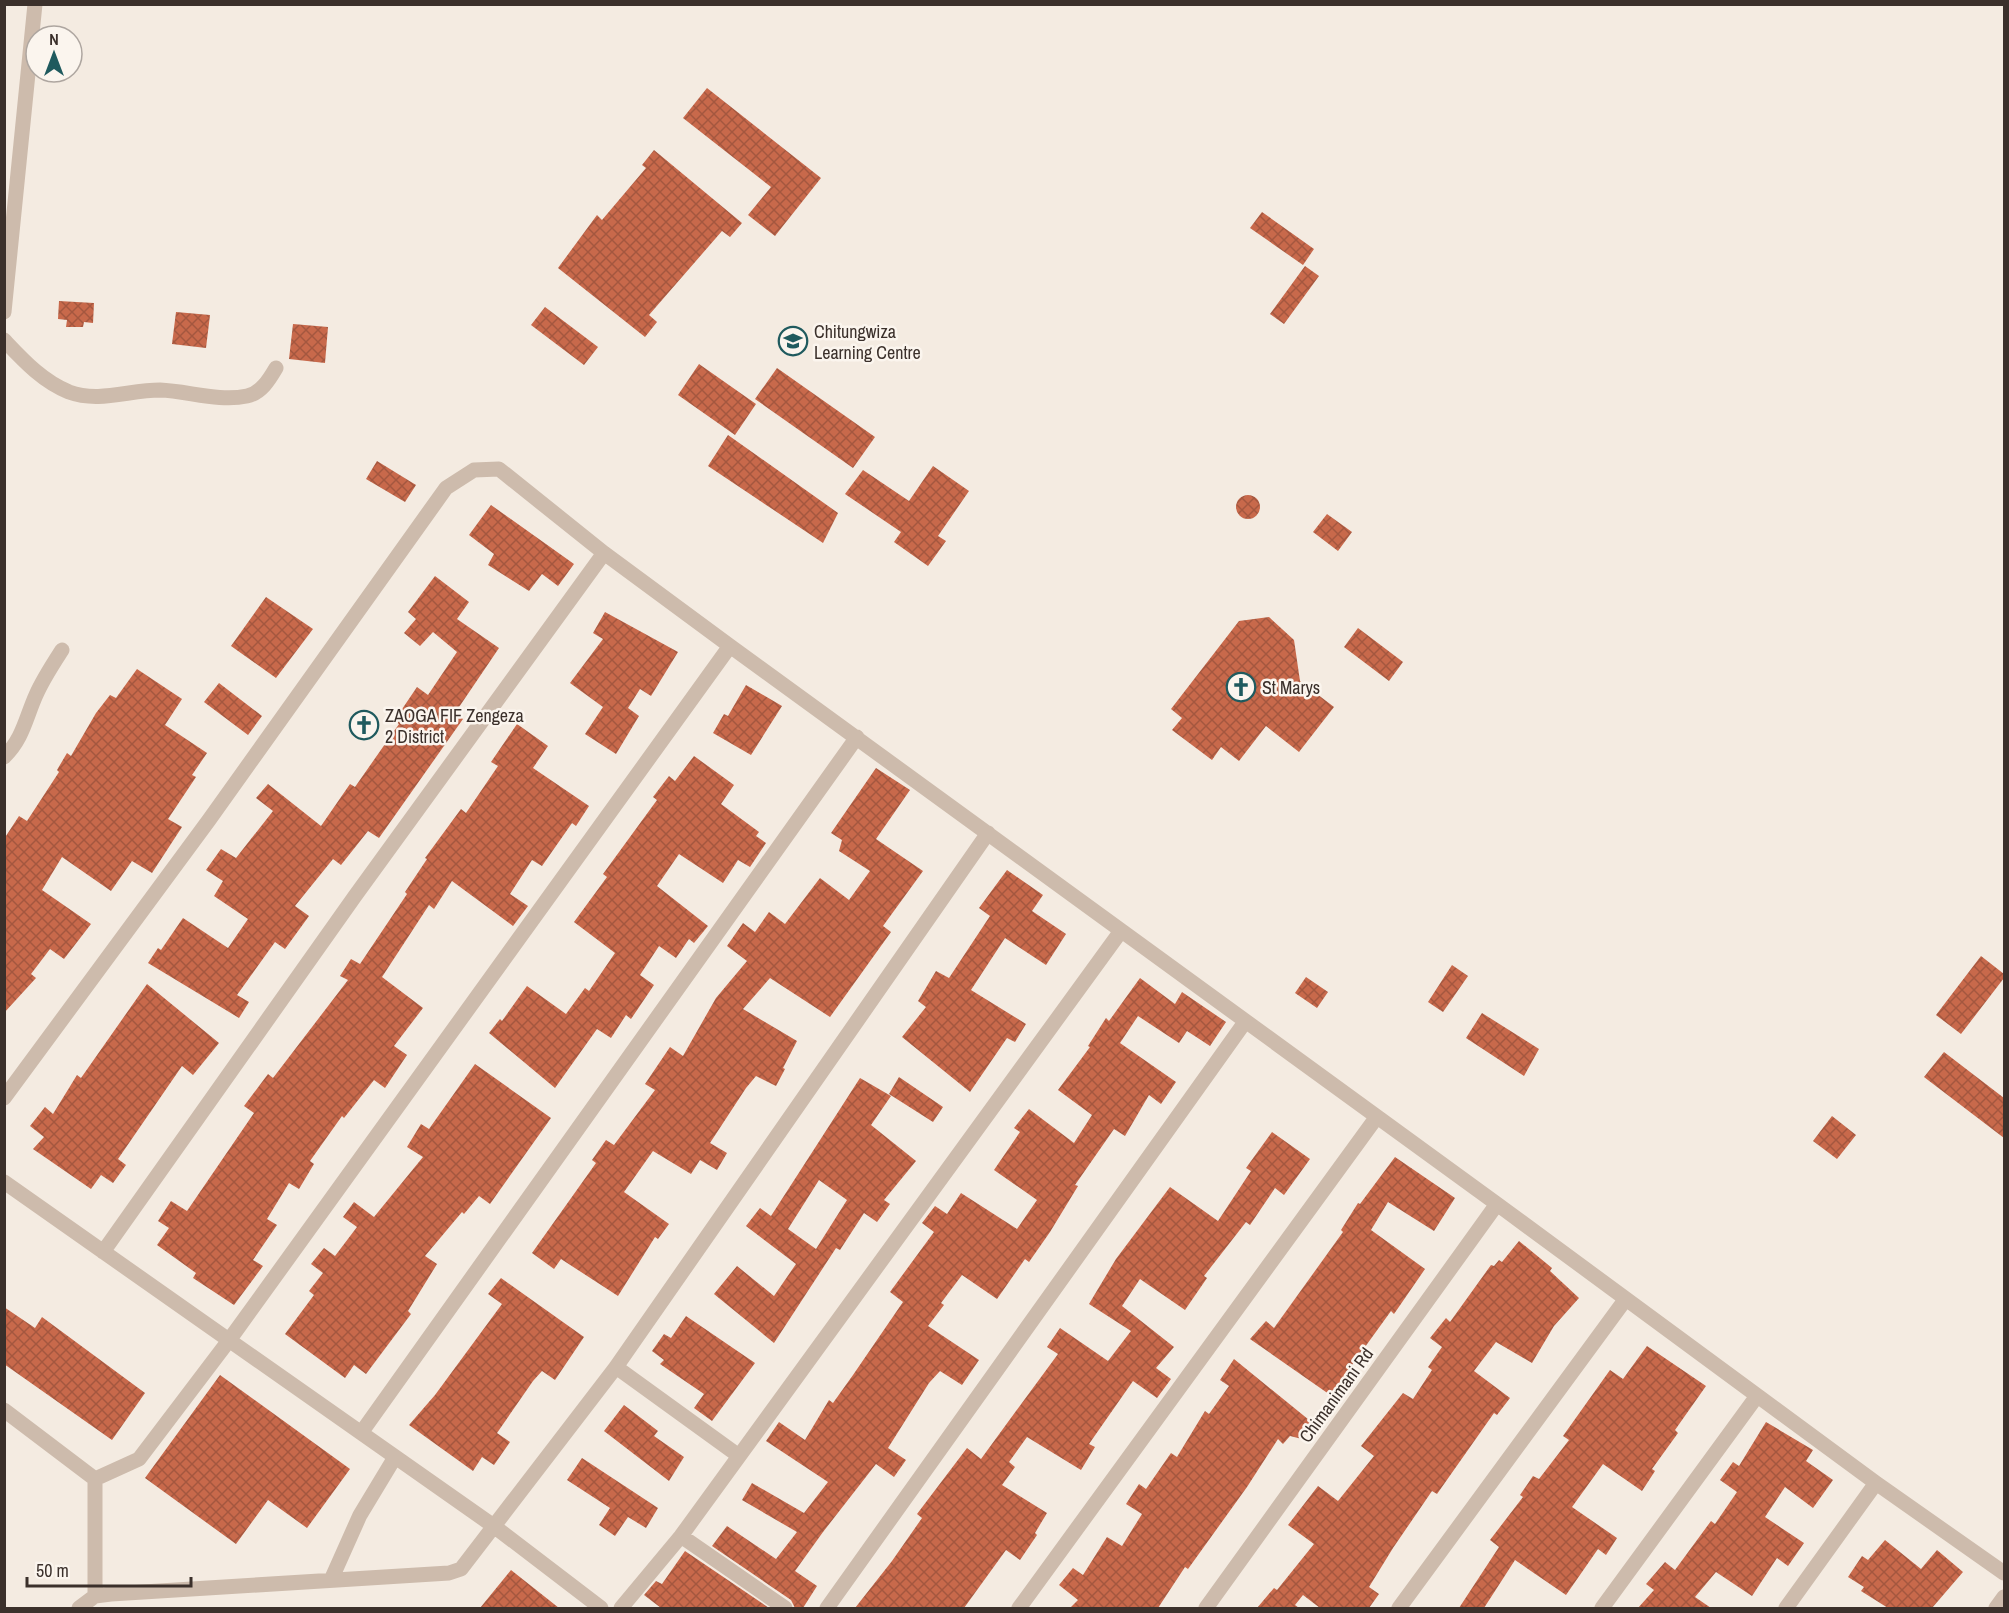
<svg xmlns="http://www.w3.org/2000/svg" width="2009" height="1613" viewBox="0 0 2009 1613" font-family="'Archivo Narrow',sans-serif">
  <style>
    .building { fill: url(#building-cross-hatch); fill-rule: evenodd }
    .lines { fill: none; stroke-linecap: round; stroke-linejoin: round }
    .minor { stroke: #cdbbac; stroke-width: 15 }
    .labels { text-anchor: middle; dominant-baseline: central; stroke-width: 5; stroke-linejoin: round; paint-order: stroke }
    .poi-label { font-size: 18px; fill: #3b302b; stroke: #fbf5ee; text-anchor: start }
    .street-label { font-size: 18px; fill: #3b302b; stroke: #fbf5ee }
  </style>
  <defs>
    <pattern id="building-cross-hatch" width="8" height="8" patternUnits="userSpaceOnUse" patternTransform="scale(1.5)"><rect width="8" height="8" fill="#c8694b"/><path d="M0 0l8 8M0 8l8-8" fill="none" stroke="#a4573f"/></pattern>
  </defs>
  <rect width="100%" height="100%" fill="#f4ebe1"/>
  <path class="building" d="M707 88 821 178 775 236 748 215 771 187 683 118Z
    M654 150 742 223 730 237 722 231 649 315 657 322 645 337 558 268 597 215 602 220 646 168 642 165Z
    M1262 212 1314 249 1303 265 1250 228Z
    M1305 266 1319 276 1284 324 1270 314Z
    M59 301 94 303 93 323 84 322 83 327H66L67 320 58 319Z
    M545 307 598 347 584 365 531 325Z
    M176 312 210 315 206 348 172 344Z
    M293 324 328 327 325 363 289 359Z
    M699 364 756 404 735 435 678 395Z
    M777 368 875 437 853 468 755 399Z
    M728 435 838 513 823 543 708 466Z
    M377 461 416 485 405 502 366 479Z
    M933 466 969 491 938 536 946 541 928 566 894 542 901 532 845 494 863 470 909 501Z
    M1236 507a12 12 0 1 1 24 0a12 12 0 1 1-24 0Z
    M491 505 574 564 558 586 542 574 529 591 488 565 494 554 469 535Z
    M1327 514 1352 532 1338 551 1313 532Z
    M435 576 469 602 457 619 499 648 455 713 463 719 379 838 368 831 341 865 333 859 295 906 309 916 285 949 275 942 237 995 249 1002 239 1018 148 963 158 948 161 950 183 918 228 948 248 919 214 896 223 881 206 870 221 849 236 858 273 811 256 798 268 784 321 826 350 784 355 787 399 724 394 721 417 687 428 695 457 652 433 632 420 646 404 633 416 619 408 612Z
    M266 597 313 629 276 678 231 646Z
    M605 612 678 652 651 696 640 689 628 708 639 716 616 754 585 734 603 707 570 683 603 639 593 633Z
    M1269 617 1294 640 1300 681 1334 707 1299 752 1266 726 1239 761 1221 747 1212 760 1172 730 1182 718 1171 709 1239 621Z
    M1358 628 1403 662 1389 681 1344 647Z
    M137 669 182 699 165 725 207 753 192 775 196 777 168 819 182 827 152 873 132 861 111 891 62 857 42 890 91 924 64 959 50 949 31 974 36 978 4 1013V839L19 816 27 821 59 772 57 770 67 753 71 756 96 713 110 695 116 698Z
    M219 683 262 716 248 735 204 702Z
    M746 685 782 706 751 755 713 733 724 714 728 716Z
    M517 724 548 746 533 768 589 806 576 826 572 823 542 866 532 860 510 894 528 906 513 926 452 881 434 909 429 905 382 977 423 1008 394 1046 407 1055 385 1088 374 1080 344 1118 342 1116 310 1161 314 1164 299 1189 289 1183 267 1219 277 1225 253 1260 263 1266 234 1305 193 1278 196 1273 157 1245 169 1228 158 1221 171 1201 187 1211 254 1113 244 1106 268 1074 273 1078 348 980 340 976 351 959 360 964 407 894 405 892 427 859 425 858 461 809 466 813 498 766 491 762Z
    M694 756 734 785 721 804 759 832 756 836 766 843 750 867 738 860 723 883 679 854 657 886 708 926 694 943 689 939 676 958 659 946 640 975 654 985 631 1019 626 1015 611 1038 597 1029 555 1088 489 1033 500 1019 502 1021 527 986 566 1014 585 988 589 991 615 953 574 922 607 877 603 874 657 800 653 797 669 776 675 781Z
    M876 768 910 790 876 839 923 871 883 926 891 932 830 1017 770 978 743 1009 797 1041 783 1068 785 1069 776 1086 756 1076 746 1088 710 1143 727 1153 717 1170 700 1160 691 1174 653 1151 624 1192 669 1224 658 1239 655 1237 618 1296 561 1259 554 1269 532 1253 596 1163 592 1160 606 1140 614 1145 655 1090 645 1084 670 1047 683 1056 716 998 747 961 727 946 743 923 755 932 769 912 785 924 820 878 849 900 870 871 839 851 842 840 831 833Z
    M1007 870 1043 895 1032 911 1066 934 1046 965 1005 938 971 990 1026 1024 1015 1042 1007 1038 970 1092 902 1037 926 1007 918 1001 936 971 949 978 990 916 979 908Z
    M1981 956 2004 974V978L1961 1034 1936 1015Z
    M1452 965 1468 976 1443 1012 1428 1002Z
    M1306 977 1328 992 1317 1008 1295 993Z
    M1140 978 1175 1004 1182 992 1226 1022 1210 1046 1187 1031 1179 1043 1138 1016 1120 1043 1176 1082 1161 1104 1149 1095 1125 1136 1114 1129 1075 1185 1078 1186 1050 1232 1029 1262 1025 1259 997 1299 962 1275 941 1303 944 1305 928 1326 979 1360 962 1385 940 1371 929 1383 888 1448 906 1460 894 1477 876 1464 823 1532 795 1571 817 1586 803 1608H795L791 1600 712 1546 727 1526 776 1559 797 1532 742 1500 752 1483 804 1513 828 1482 766 1441 779 1422 805 1440 829 1400 833 1403 853 1375 903 1302 890 1292 934 1232 922 1223 935 1206 947 1214 961 1193 1017 1229 1037 1200 994 1170 1020 1132 1014 1128 1029 1109 1074 1143 1092 1115 1058 1090 1090 1047 1088 1046 1106 1018 1109 1021Z
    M147 984 219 1043 193 1075 182 1066 118 1159 126 1165 113 1183 101 1175 91 1189 33 1149 44 1137 30 1126 45 1107 53 1114 77 1075 81 1078Z
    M1482 1013 1539 1049 1524 1076 1466 1038Z
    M1944 1052 2004 1098V1138L1924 1077Z
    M475 1064 551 1118 490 1204 479 1196 464 1214 462 1212 425 1256 437 1264 408 1311 411 1314 366 1374 354 1365 345 1378 285 1334 314 1295 309 1291 323 1273 311 1264 324 1248 335 1256 357 1227 343 1217 354 1202 374 1217 423 1157 407 1147 421 1124 429 1129Z
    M899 1077 943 1107 933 1122 889 1094Z
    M860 1078 891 1096 871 1125 916 1161 884 1200 890 1204 877 1222 864 1213 840 1250 836 1248 774 1343 714 1294 737 1266 774 1296 796 1264 746 1226 760 1208 771 1216ZM819 1180 847 1200 816 1249 788 1229Z
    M1832 1116 1856 1135 1837 1159 1813 1141Z
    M1272 1132 1310 1159 1284 1195 1275 1188 1250 1225 1246 1222 1204 1276 1207 1278 1185 1310 1140 1279 1122 1306 1174 1347 1156 1368 1171 1379 1157 1398 1133 1381 1089 1444 1095 1447 1081 1470 1027 1437 1009 1462 1015 1467 1002 1485 1047 1513 1035 1533 1037 1535 1020 1560 1006 1550 964 1608H855L892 1561 922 1518 917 1514 967 1448 981 1459 1019 1407 1058 1354 1047 1347 1060 1328 1108 1361 1131 1331 1089 1304 1116 1259 1170 1187 1218 1221 1251 1171 1246 1168Z
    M1395 1157 1455 1198 1434 1231 1388 1202 1371 1230 1425 1269 1394 1314 1391 1311 1344 1376 1349 1380 1336 1399 1250 1339 1266 1321 1274 1328 1343 1232 1341 1230 1358 1203 1360 1204Z
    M1519 1241 1552 1268 1550 1271 1579 1298 1554 1326 1532 1363 1496 1342 1474 1371 1510 1398 1497 1415 1494 1413 1437 1494 1432 1491 1393 1548 1369 1587 1379 1594 1369 1608H1320L1303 1595 1295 1605 1299 1608H1257L1274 1588 1277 1590 1314 1544 1288 1525 1318 1486 1338 1501 1374 1456 1361 1446 1403 1393 1413 1399 1432 1370 1428 1367 1442 1347 1430 1338 1446 1318 1450 1322 1491 1265 1494 1266 1499 1260 1502 1262Z
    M501 1278 584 1337 555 1380 542 1371 533 1381 497 1433 510 1442 494 1465 482 1457 473 1471 409 1425 435 1395 502 1304 488 1294Z
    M4 1307 35 1328 42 1317 145 1393 112 1440 4 1364Z
    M686 1316 755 1363 712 1421 694 1408 704 1394 660 1364 664 1360 652 1351 664 1334 671 1338Z
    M1647 1346 1706 1386 1675 1430 1678 1433 1652 1469 1655 1471 1642 1491 1603 1464 1572 1507 1617 1538 1606 1555 1598 1549 1566 1595 1515 1560 1484 1608H1459L1499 1547 1490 1540 1523 1497 1520 1495 1533 1476 1539 1479 1569 1440 1563 1436 1610 1370 1623 1379Z
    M1234 1359 1314 1424 1302 1439 1290 1436 1283 1444 1278 1439 1247 1487 1188 1569 1185 1567 1158 1608H1070L1078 1600 1059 1585 1073 1568 1083 1575 1107 1537 1122 1546 1142 1514 1126 1504 1139 1484 1146 1489 1171 1453 1177 1457 1205 1411 1209 1414 1229 1386 1220 1380Z
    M220 1375 350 1469 307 1528 268 1500 236 1544 145 1478Z
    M624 1405 658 1431 654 1436 684 1457 669 1481 604 1431Z
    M1766 1422 1813 1450 1806 1461 1833 1480 1813 1508 1785 1487 1765 1517 1804 1543 1788 1566 1777 1558 1752 1596 1716 1572 1695 1597 1711 1608H1638L1654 1590 1646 1584 1665 1562 1675 1570 1711 1521 1715 1524 1737 1492 1720 1480 1733 1462 1739 1466Z
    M582 1458 658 1508 646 1528 628 1517 615 1536 599 1525 610 1508 567 1480Z
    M1885 1540 1921 1569 1937 1550 1963 1572 1932 1608H1888L1861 1591 1864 1587 1848 1577 1862 1556 1868 1560Z
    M685 1551 769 1608H661L644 1595 656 1581 662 1584Z
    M511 1570 559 1608H480Z"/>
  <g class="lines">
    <path class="minor" d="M4 312 35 4
      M4 340C23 360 42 381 69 392 99 403 129 390 160 390 188 391 219 402 247 396 261 393 269 380 276 368
      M4 757C23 739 26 717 36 695 43 679 53 664 62 650
      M4 1098 209 820 446 488 474 470 499 469 604 553 730 646 1497 1204 1876 1483 2004 1573
      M4 1182 495 1527 601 1608
      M103 1252 355 896 604 553
      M616 1367 739 1456
      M4 1410 95 1479V1596
      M361 1433 857 737
      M95 1479 139 1459 230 1339 730 646
      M681 1536 785 1608
      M331 1580 360 1515 395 1457
      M79 1608 95 1596 111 1594 449 1573 461 1569 616 1367 988 833
      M621 1608 681 1536 1121 931
      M827 1608 1245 1022
      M1019 1608 1376 1118
      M1206 1608 1497 1204
      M1399 1608 1625 1300
      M1602 1608 1757 1396
      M1786 1608 1876 1483
      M1996 1608 2004 1597"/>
  </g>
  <defs>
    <g id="university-ring" transform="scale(1.5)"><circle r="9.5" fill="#fbf5ee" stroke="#1f5a5e" stroke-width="1.5"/><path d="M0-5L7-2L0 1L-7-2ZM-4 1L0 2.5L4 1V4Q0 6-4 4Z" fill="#1f5a5e"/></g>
    <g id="church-ring" transform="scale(1.5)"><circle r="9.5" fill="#fbf5ee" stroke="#1f5a5e" stroke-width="1.5"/><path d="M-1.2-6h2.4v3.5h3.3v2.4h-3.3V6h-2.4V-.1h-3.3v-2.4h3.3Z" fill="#1f5a5e"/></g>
  </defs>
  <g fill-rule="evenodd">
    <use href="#university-ring" x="793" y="341"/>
    <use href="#church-ring" x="1241" y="687"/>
    <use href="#church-ring" x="364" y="725"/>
  </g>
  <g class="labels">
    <g class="poi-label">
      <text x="814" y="331">Chitungwiza<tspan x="814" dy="21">Learning Centre</tspan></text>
      <text x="1262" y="687">St Marys</text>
      <text x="385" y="715">ZAOGA FIF Zengeza<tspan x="385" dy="21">2 District</tspan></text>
    </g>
    <g class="street-label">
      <text transform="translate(1336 1395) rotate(-54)">Chimanimani Rd</text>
    </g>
  </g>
  <rect width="2009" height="1613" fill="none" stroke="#3b302b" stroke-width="12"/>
  <g transform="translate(54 54)"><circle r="28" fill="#fbf5ee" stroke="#aea6a0" stroke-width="1.5"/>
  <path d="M0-4.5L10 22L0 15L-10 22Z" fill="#1f5a5e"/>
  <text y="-9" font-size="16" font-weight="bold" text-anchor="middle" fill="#3b302b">N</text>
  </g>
  <path d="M27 1577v9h164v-9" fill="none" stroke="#3b302b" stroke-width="3"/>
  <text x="36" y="1577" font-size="18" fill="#3b302b" stroke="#fbf5ee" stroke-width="4.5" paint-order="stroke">50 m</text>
</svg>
